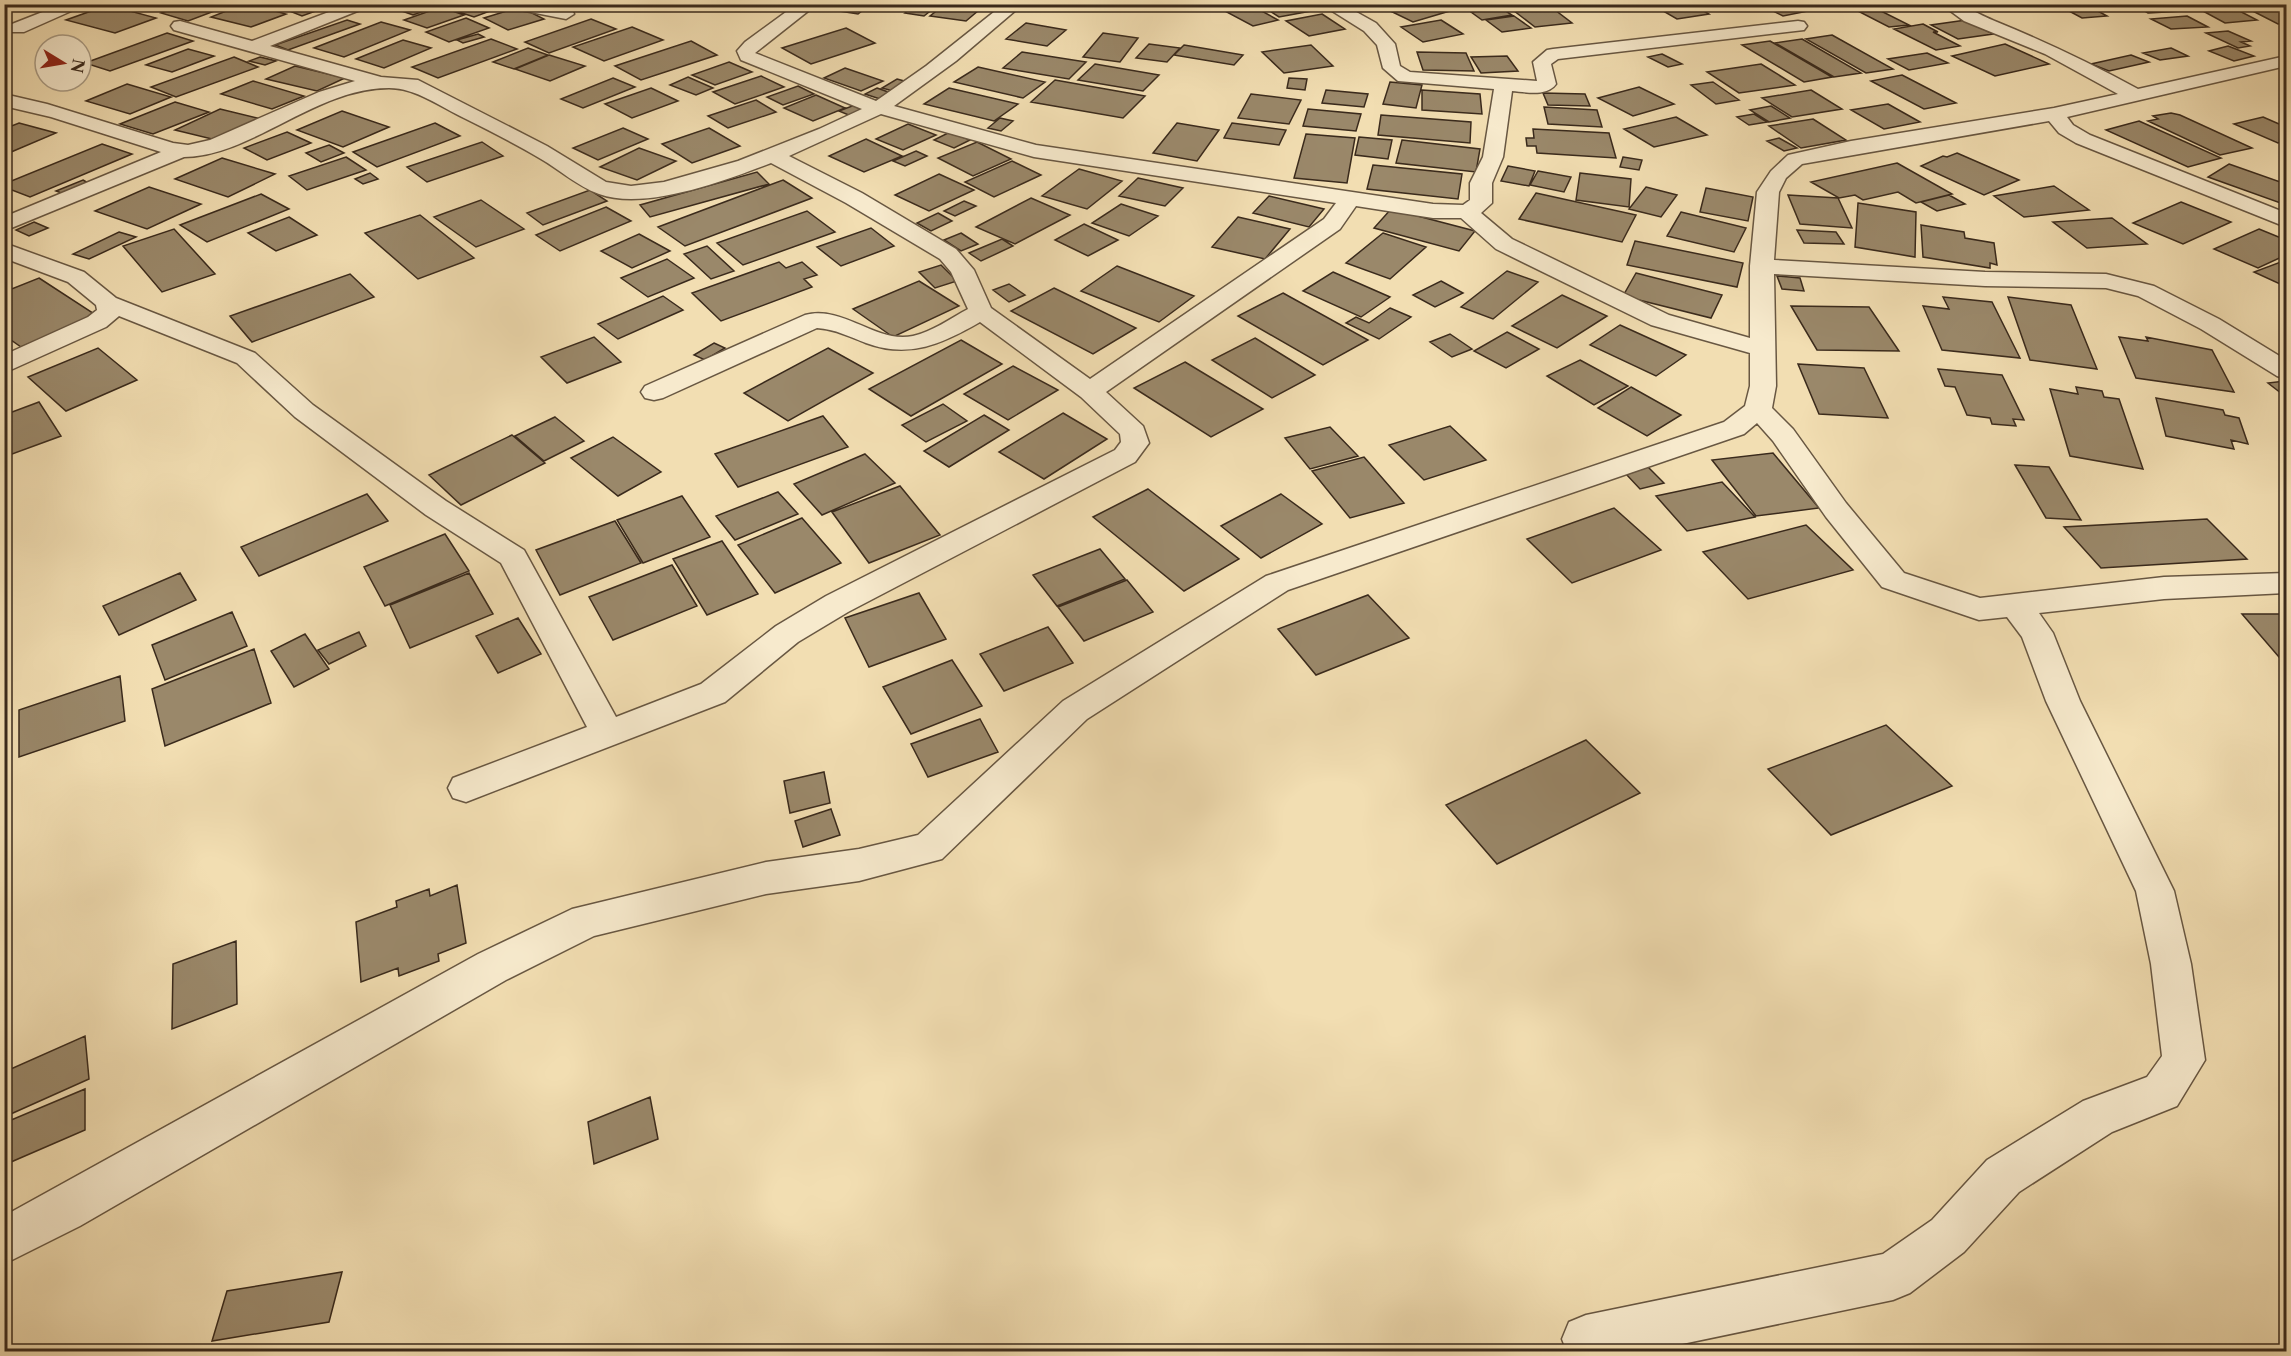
<svg xmlns="http://www.w3.org/2000/svg" width="2291" height="1356" viewBox="0 0 2291 1356" font-family="'Libre Caslon Text',serif">
  <style>
    .building { fill: #9a886a; stroke: #3a2a1c; stroke-width: 1.5 }
    .lines { fill: none; stroke-linecap: round; stroke-linejoin: round }
    .street-casing { stroke: #685742; stroke-width: 3 }
    .street { fill: #f7eacd; fill-rule: evenodd }
  </style>
  <rect width="100%" height="100%" fill="#f2deb2"/>
  <filter id="stains"><feTurbulence type="fractalNoise" baseFrequency=".00333" numOctaves="4"/><feColorMatrix values="0 0 0 0 .2 0 0 0 0 .09 0 0 0 0 .02 0 0 0 .5 -.17"/></filter>
  <radialGradient id="worn" r=".72"><stop offset=".6" stop-color="#630" stop-opacity="0"/><stop offset="1" stop-color="#630" stop-opacity=".3"/></radialGradient>
  <path class="building" d="M143 4H177L160 11 139 6Z
    M185 4H233L188 21 161 13Z
    M244 4H250L286 14 251 27 211 17Z
    M272 4H335L302 16Z
    M382 4H430L436 7 413 15Z
    M444 4H488L498 8 474 17 441 6Z
    M841 4H871L858 14 833 10Z
    M917 4H939L924 16 905 13Z
    M943 4H996L989 11Z
    M1237 4H1249L1278 20 1253 26 1221 9Z
    M1259 4H1301L1311 11 1279 17Z
    M1440 4 1453 10 1413 22 1378 5Z
    M1531 4H1547L1572 23 1535 27 1509 7Z
    M1624 4H1647L1653 7 1637 11Z
    M1651 4H1692L1709 14 1677 19Z
    M1759 4H1843L1783 16Z
    M1922 4H1945L1954 9 1933 11Z
    M2056 4H2085L2107 16 2082 18Z
    M2133 4H2175L2187 11 2148 13Z
    M2190 4H2226L2257 20 2225 23Z
    M2239 4H2283L2286 6V23L2278 24Z
    M108 5 156 18 115 33 66 20Z
    M944 5 979 10 966 21 930 16Z
    M1869 5 1909 25 1889 27 1850 7Z
    M441 7 464 15 427 28 404 20Z
    M520 7 544 19 508 30 484 18Z
    M1501 8 1512 15 1482 20 1471 12Z
    M1322 14 1345 29 1309 36 1286 21Z
    M1514 16 1531 28 1502 32 1486 20Z
    M2187 16 2208 27 2171 29 2151 19Z
    M466 18 489 28 449 42 426 32Z
    M591 19 616 29 549 53 525 42Z
    M347 20 360 24 288 50 275 45Z
    M1441 20 1463 34 1423 42 1401 27Z
    M1966 20 1993 34 1958 39 1931 25Z
    M381 22 410 30 344 57 314 48Z
    M1026 23 1066 30 1047 46 1006 39Z
    M1923 24 1938 32H1933L1960 46 1936 50 1894 29Z
    M632 27 663 40 604 61 573 47Z
    M846 28 875 43 811 64 782 48Z
    M2228 31 2251 41 2241 42 2250 46 2238 48 2206 33Z
    M167 33 193 41 110 71 85 63Z
    M1103 33 1138 38 1120 62 1083 57Z
    M478 34 484 37 463 43 457 40Z
    M1832 35 1893 69 1866 73 1806 39Z
    M491 39 517 49 438 78 412 67Z
    M1802 39 1861 73 1834 77 1775 43Z
    M403 40 431 48 384 68 356 59Z
    M691 41 717 55 641 80 615 66Z
    M1770 41 1832 77 1804 82 1742 45Z
    M1149 44 1180 48 1167 62 1136 58Z
    M2005 44 2049 64 1995 76 1952 56Z
    M1184 45 1243 55 1234 65 1174 55Z
    M1311 45 1333 66 1284 73 1262 52Z
    M2228 46 2254 56 2234 61 2209 51Z
    M528 48 548 55 514 69 493 62Z
    M2171 48 2188 56 2160 60 2143 53Z
    M188 49 214 56 172 72 146 65Z
    M1022 52 1086 62 1069 79 1003 68Z
    M1417 52 1466 53 1474 71 1423 70Z
    M1927 53 1948 63 1909 70 1888 59Z
    M1662 54 1682 64 1668 67 1648 57Z
    M549 55 585 66 550 81 515 69Z
    M2131 55 2149 62 2109 71 2091 64Z
    M1507 56 1518 71 1481 73 1471 57Z
    M234 57 258 67 176 97 151 87Z
    M260 57 276 61 265 65 249 61Z
    M729 62 752 72 715 85 692 75Z
    M1095 64 1159 75 1143 91 1078 80Z
    M1761 64 1795 85 1739 93 1707 72Z
    M295 66 345 78 317 91 266 79Z
    M978 67 1045 82 1023 98 954 82Z
    M845 68 883 81 861 91 824 78Z
    M1902 75 1956 103 1924 109 1871 81Z
    M761 76 784 87 735 104 713 92Z
    M688 77 713 88 696 95 670 85Z
    M613 78 635 87 583 108 561 99Z
    M1289 78 1307 79 1305 90 1287 88Z
    M897 79 908 82 893 91 882 88Z
    M1055 80 1145 96 1123 118 1031 102Z
    M253 81 304 96 272 109 221 94Z
    M1390 82 1422 85 1416 108 1383 104Z
    M1713 82 1739 100 1716 104 1691 85Z
    M127 84 171 97 130 114 86 101Z
    M798 86 814 94 783 105 767 97Z
    M1639 87 1674 104 1633 116 1598 98Z
    M651 88 678 101 632 118 605 104Z
    M877 88 891 93 880 99 865 94Z
    M949 88 1018 104 994 121 924 104Z
    M1326 90 1368 94 1364 107 1322 103Z
    M1422 90 1480 94 1482 114 1422 110Z
    M1811 90 1842 109 1792 117 1762 98Z
    M1543 93 1585 94 1590 106 1548 105Z
    M1251 94 1301 100 1289 124 1238 118Z
    M816 95 845 108 813 121 784 108Z
    M756 100 776 112 728 128 708 116Z
    M175 102 209 112 153 134 120 124Z
    M860 103 871 108 851 116 839 111Z
    M1888 104 1920 122 1884 129 1851 110Z
    M1771 106 1790 118 1769 122 1750 110Z
    M1544 107 1597 110 1602 127 1548 124Z
    M220 109 261 119 216 140 175 130Z
    M1308 109 1361 114 1356 131 1303 126Z
    M342 111 389 127 343 147 297 130Z
    M2171 113 2180 115 2252 148 2220 155 2148 121 2158 119 2153 116Z
    M1754 114 1767 122 1749 125 1737 117Z
    M1381 115 1471 122 1470 143 1378 135Z
    M1676 117 1707 135 1654 147 1624 129Z
    M2263 117 2286 127V141L2278 143 2234 124Z
    M1000 118 1013 121 1001 131 988 128Z
    M1813 119 1846 140 1801 148 1769 126Z
    M2139 121 2221 158 2188 167 2106 130Z
    M19 123 56 133 4 155V129Z
    M435 123 460 136 377 167 353 152Z
    M1177 123 1219 130 1197 161 1153 153Z
    M1232 123 1286 130 1279 145 1224 138Z
    M908 124 936 135 903 150 876 139Z
    M623 128 648 139 598 160 573 148Z
    M709 128 740 146 692 163 662 144Z
    M1533 129 1609 133 1616 158 1537 153 1536 146H1527L1526 138H1534Z
    M287 132 311 143 267 160 244 148Z
    M950 132 970 140 954 148 934 140Z
    M1306 134 1355 138 1347 183 1294 178Z
    M1359 137 1392 140 1388 159 1355 155Z
    M1779 138 1797 148 1784 151 1767 141Z
    M866 139 902 156 864 172 829 156Z
    M1402 140 1480 149 1476 172 1396 163Z
    M482 142 503 156 427 182 407 167Z
    M977 142 1011 159 973 176 938 158Z
    M102 144 132 154 30 197 4 187V184Z
    M329 145 344 153 321 162 306 153Z
    M639 148 676 161 637 180 600 167Z
    M916 151 927 156 905 166 893 161Z
    M1957 153 2019 180 1984 195 1921 166 1943 156 1947 157Z
    M346 157 366 170 307 190 289 176Z
    M1623 157 1642 160 1639 170 1620 167Z
    M222 158 275 174 228 197 175 179Z
    M1012 161 1041 175 994 197 965 182Z
    M1897 163 1952 194 1916 203 1898 192 1863 200 1855 195 1839 198 1811 182Z
    M2229 164 2286 184V205L2208 177Z
    M1373 165 1462 174 1458 199 1367 189Z
    M1508 166 1535 171 1529 186 1501 181Z
    M1079 169 1122 181 1087 209 1042 196Z
    M1538 171 1571 177 1564 192 1530 185Z
    M757 172 769 184 650 217 640 205Z
    M370 173 378 179 363 184 355 179Z
    M1580 173 1631 179 1629 207 1576 200Z
    M939 174 974 190 929 211 895 195Z
    M1138 178 1183 188 1165 206 1119 196Z
    M83 180 90 184 64 194 56 191Z
    M783 180 812 198 685 246 658 227Z
    M2054 186 2089 210 2024 217 1994 196Z
    M149 187 201 204 147 229 95 211Z
    M1646 187 1677 195 1661 217 1629 209Z
    M1706 188 1753 197 1748 221 1700 212Z
    M590 190 607 201 543 225 527 213Z
    M1536 193 1636 215 1622 242 1519 219Z
    M261 194 289 209 207 242 180 225Z
    M1788 195 1838 198 1852 228 1800 224Z
    M1949 195 1965 204 1937 211 1921 202Z
    M1269 196 1324 209 1309 227 1253 213Z
    M1031 198 1070 215 1015 244 976 227Z
    M481 200 524 229 476 247 434 217Z
    M964 201 976 206 955 216 944 211Z
    M2181 202 2231 222 2183 244 2133 223Z
    M1858 203 1916 212 1915 257 1855 247Z
    M1121 204 1158 216 1129 236 1092 223Z
    M606 207 631 221 560 251 536 235Z
    M1391 209 1475 231 1459 251 1374 228Z
    M807 211 835 232 743 265 717 243Z
    M1681 212 1746 228 1734 252 1667 236Z
    M938 213 952 221 931 231 917 223Z
    M420 215 474 258 418 279 365 233Z
    M289 217 317 235 276 251 248 233Z
    M1238 217 1290 229 1265 259 1212 247Z
    M2112 218 2147 244 2087 248 2053 222Z
    M34 222 48 228 29 236 16 230Z
    M1084 224 1118 240 1088 256 1055 240Z
    M1921 225 1964 232 1965 238 1994 243 1997 265 1990 263V268L1923 257Z
    M871 228 894 246 841 266 817 247Z
    M174 229 215 274 162 292 123 246Z
    M2259 229 2286 240V255L2258 268 2214 249Z
    M1797 230 1836 232 1844 244 1804 243Z
    M119 232 136 237 89 259 73 254Z
    M961 233 978 244 961 251 944 240Z
    M1383 233 1426 247 1390 279 1346 263Z
    M639 234 670 251 632 268 601 251Z
    M1002 239 1013 246 981 261 969 253Z
    M1635 241 1743 263 1737 287 1627 265Z
    M707 246 734 271 711 279 684 254Z
    M667 259 694 278 648 297 621 278Z
    M2286 260V282L2280 284 2254 272Z
    M779 262 786 268 802 262 817 275 804 279 812 287 721 321 692 293Z
    M941 265 957 281 935 288 919 272Z
    M1117 266 1194 296 1159 322 1081 291Z
    M1507 271 1538 282 1493 319 1461 307Z
    M1333 272 1390 297 1361 317 1303 291Z
    M1636 273 1722 295 1711 318 1623 296Z
    M350 274 374 297 252 342 230 316Z
    M1777 276 1800 278 1804 291 1782 289Z
    M39 278 96 315 21 347 4 335V292Z
    M919 281 959 306 893 337 853 309Z
    M1441 281 1463 293 1435 307 1413 295Z
    M1009 284 1025 295 1009 302 993 290Z
    M1054 288 1136 328 1093 354 1011 311Z
    M1283 293 1368 340 1323 365 1238 316Z
    M1562 295 1607 316 1557 348 1512 326Z
    M663 296 683 310 618 339 598 324Z
    M1943 297 1992 302 2020 358 1942 350 1923 306 1949 309Z
    M2008 297 2071 305 2097 369 2030 360Z
    M1791 306 1869 307 1899 351 1817 350Z
    M1390 308 1411 317 1379 339 1346 323 1356 317 1369 323Z
    M1620 325 1686 355 1656 376 1590 345Z
    M1507 332 1539 349 1506 368 1474 351Z
    M1450 334 1472 349 1452 357 1430 342Z
    M594 337 621 362 567 383 541 357Z
    M2119 337 2148 341 2146 337 2212 350 2234 392 2136 378Z
    M1255 338 1315 375 1272 398 1212 360Z
    M961 340 1002 364 911 416 869 389Z
    M714 343 725 348 705 360 694 355Z
    M98 348 137 380 66 411 28 377Z
    M828 348 873 373 788 421 744 393Z
    M1580 360 1628 386 1594 405 1547 376Z
    M1185 362 1263 409 1211 437 1134 388Z
    M1798 364 1864 368 1888 418 1819 414Z
    M1013 366 1058 390 1008 420 964 394Z
    M1938 369 2002 375 2024 420 2013 419 2016 426 1992 424 1990 418 1967 415 1955 387 1945 386Z
    M2285 381 2286 397 2268 383Z
    M1631 387 1681 415 1647 436 1598 408Z
    M2076 387 2102 391 2104 397 2119 399 2143 469 2070 456 2050 389 2078 394Z
    M2156 398 2223 410 2225 415 2239 418 2248 444 2231 440 2234 449 2166 436Z
    M39 402 61 436 4 457V415Z
    M943 404 967 421 926 442 902 425Z
    M1063 413 1107 439 1044 479 999 452Z
    M984 415 1009 430 949 467 924 451Z
    M823 416 848 447 738 487 715 454Z
    M555 417 584 441 544 461 515 436Z
    M1450 426 1486 460 1424 480 1389 445Z
    M1330 427 1358 456 1310 469 1285 438Z
    M512 435 545 463 461 505 429 475Z
    M613 437 661 472 618 496 571 458Z
    M1773 453 1819 508 1756 516 1712 460Z
    M865 454 895 483 822 515 794 484Z
    M1364 457 1404 503 1350 518 1312 471Z
    M2015 465 2049 467 2081 520 2046 518Z
    M1648 467 1664 483 1640 489 1625 473Z
    M1722 482 1755 517 1687 531 1656 496Z
    M900 486 940 535 869 563 832 512Z
    M1148 489 1239 559 1184 591 1093 517Z
    M778 492 798 514 735 540 716 516Z
    M367 494 388 521 259 576 241 547Z
    M1281 494 1322 524 1261 558 1221 526Z
    M682 496 710 537 643 563 617 520Z
    M1614 508 1661 550 1572 583 1527 539Z
    M802 518 841 563 775 593 738 545Z
    M2207 519 2247 559 2101 568 2064 527Z
    M615 521 641 563 560 595 536 550Z
    M1806 525 1853 570 1748 599 1703 552Z
    M445 534 469 571 385 606 364 567Z
    M722 541 758 594 707 615 673 559Z
    M1100 549 1125 579 1057 606 1033 575Z
    M672 565 697 606 613 640 589 597Z
    M180 573 196 600 119 635 103 606Z
    M469 573 493 614 410 648 390 605Z
    M1127 580 1153 612 1084 641 1058 607Z
    M919 593 946 639 869 667 845 618Z
    M1368 595 1409 638 1316 675 1278 629Z
    M232 612 247 646 165 680 152 645Z
    M2242 614H2286V664H2285Z
    M518 618 541 654 498 673 476 636Z
    M1048 627 1073 663 1004 691 980 654Z
    M359 632 366 646 329 664 318 650Z
    M305 634 329 669 294 687 271 651Z
    M254 649 271 703 165 746 152 689Z
    M952 660 982 706 911 734 883 687Z
    M120 676 125 721 19 757V710Z
    M980 719 998 752 928 777 911 744Z
    M1886 725 1952 786 1831 835 1768 769Z
    M1586 740 1640 793 1497 864 1446 805Z
    M824 772 830 803 790 813 784 781Z
    M831 809 840 835 803 847 795 821Z
    M457 885 466 943 438 954 439 961 399 976 398 968 361 982 356 922 397 907 396 901 429 889 430 896Z
    M236 941 237 1004 172 1029 173 964Z
    M85 1036 89 1079 4 1117V1072Z
    M85 1089V1130L4 1165V1123Z
    M650 1097 658 1139 594 1164 588 1122Z
    M342 1272 329 1322 212 1341 227 1291Z"/>
  <g class="lines">
    <g class="street-casing">
      <path id="street" d="M63 4H87L24 32H12L9 28 12 24Z
        M350 4H375L270 46 381 77 418 80 547 146 606 182 631 186 664 182 738 161 819 129 862 109 741 60 737 51 745 42 797 4H817L755 53 876 101 926 66 1004 4H1023L956 61 894 106 1036 145 1433 204 1463 205 1470 200V183L1483 157 1494 89 1398 81 1383 68 1377 45 1364 31 1321 4H1342L1376 23 1395 44 1400 66 1410 72 1537 81 1533 62 1547 50 1553 49 1798 21 1804 22 1807 26 1804 30 1558 59 1551 64 1556 84C1547 97 1526 92 1512 91L1503 157 1492 183V203L1481 213 1512 239 1669 315 1750 338V266L1757 192 1771 171 1788 155 1851 141 2054 108 2118 94 2045 54 1964 21 1941 4C1965 4 1975 13 1997 22 2046 42 2092 64 2138 89L2286 56V66L2067 117 2073 125 2090 135 2286 213V227L2076 143 2059 133 2049 121 1802 164 1786 178 1779 192 1774 260 1985 272 2106 274 2154 286 2219 319 2286 360V379L2277 376 2201 329 2138 296 2106 288 1985 286 1774 274 1776 386 1772 408 1793 429 1846 503 1904 573 1980 598 2164 577 2286 573V593L2164 599 2039 613 2053 633 2080 701 2174 891 2191 964 2205 1060 2177 1106 2112 1132 2019 1192 1964 1252 1910 1293 1893 1300 1644 1352H1567L1562 1339 1569 1322 1586 1315 1883 1254 1932 1220 1987 1160 2083 1101 2147 1077 2162 1056 2151 964 2136 891 2046 701 2022 637 2007 617 1979 620 1882 587 1826 517 1773 441 1757 423 1744 434 1288 590 1087 719 942 859 859 881 766 894 594 936 506 980 80 1226 4 1264V1216L478 954 572 909 766 862 859 849 918 835 1063 701 1266 576 1724 422 1745 406 1750 386V353L1651 325 1496 249 1461 218H1433L1356 206 1340 229 1106 392 1143 426 1149 443 1135 462 848 612 798 642 725 702 466 802 453 798 448 788 453 778 587 727 501 563 426 515 295 417 237 363 119 316 106 327 4 373V355L88 317 97 310 96 305 68 282 4 258V243L84 272 116 298 255 353 313 405 446 501 524 550 616 717 701 684 776 626 826 596 1115 450 1121 442 1120 434 1081 397 980 322C942 344 909 359 866 343 850 337 835 329 817 328L663 398 654 400 645 398 641 392 645 386 805 315C844 305 876 344 913 336 932 332 951 318 968 309L951 272 940 259 846 203 771 163C726 180 646 211 599 194 577 186 560 170 541 159 516 144 490 131 464 118 441 107 416 88 389 88 316 88 252 156 184 157L4 231V217L161 152 51 117 4 106V94L47 104 173 143 188 145 210 140 319 92 355 81 174 30 171 26 174 22 180 21 252 41ZM881 114 1034 157 1336 203 1324 219 1090 379 991 308 974 270 956 249 862 193 789 156Z
        M508 4H544L572 10 574 14 566 19 510 8Z"/>
    </g>
    <use href="#street" class="street"/>
  </g>
  <rect width="2291" height="1356" fill="none" stroke="#f2deb2" stroke-width="24"/>
  <rect x="6" y="6" width="2279" height="1344" fill="none" stroke="#3a2a1c" stroke-width="3"/>
  <rect x="12" y="12" width="2267" height="1332" fill="none" stroke="#3a2a1c" stroke-width="1.5"/>
  <g transform="translate(63 63) rotate(101)"><circle r="28" fill="#f7eacd" stroke="#ab9d86" stroke-width="1.5"/>
  <path d="M0-4.5L10 22L0 15L-10 22Z" fill="#8f2418"/>
  <text y="-9" font-size="16" font-weight="bold" text-anchor="middle" fill="#3a2a1c">N</text>
  </g>
  <rect width="100%" height="100%" filter="url(#stains)"/>
  <rect width="100%" height="100%" fill="url(#worn)"/>
</svg>
